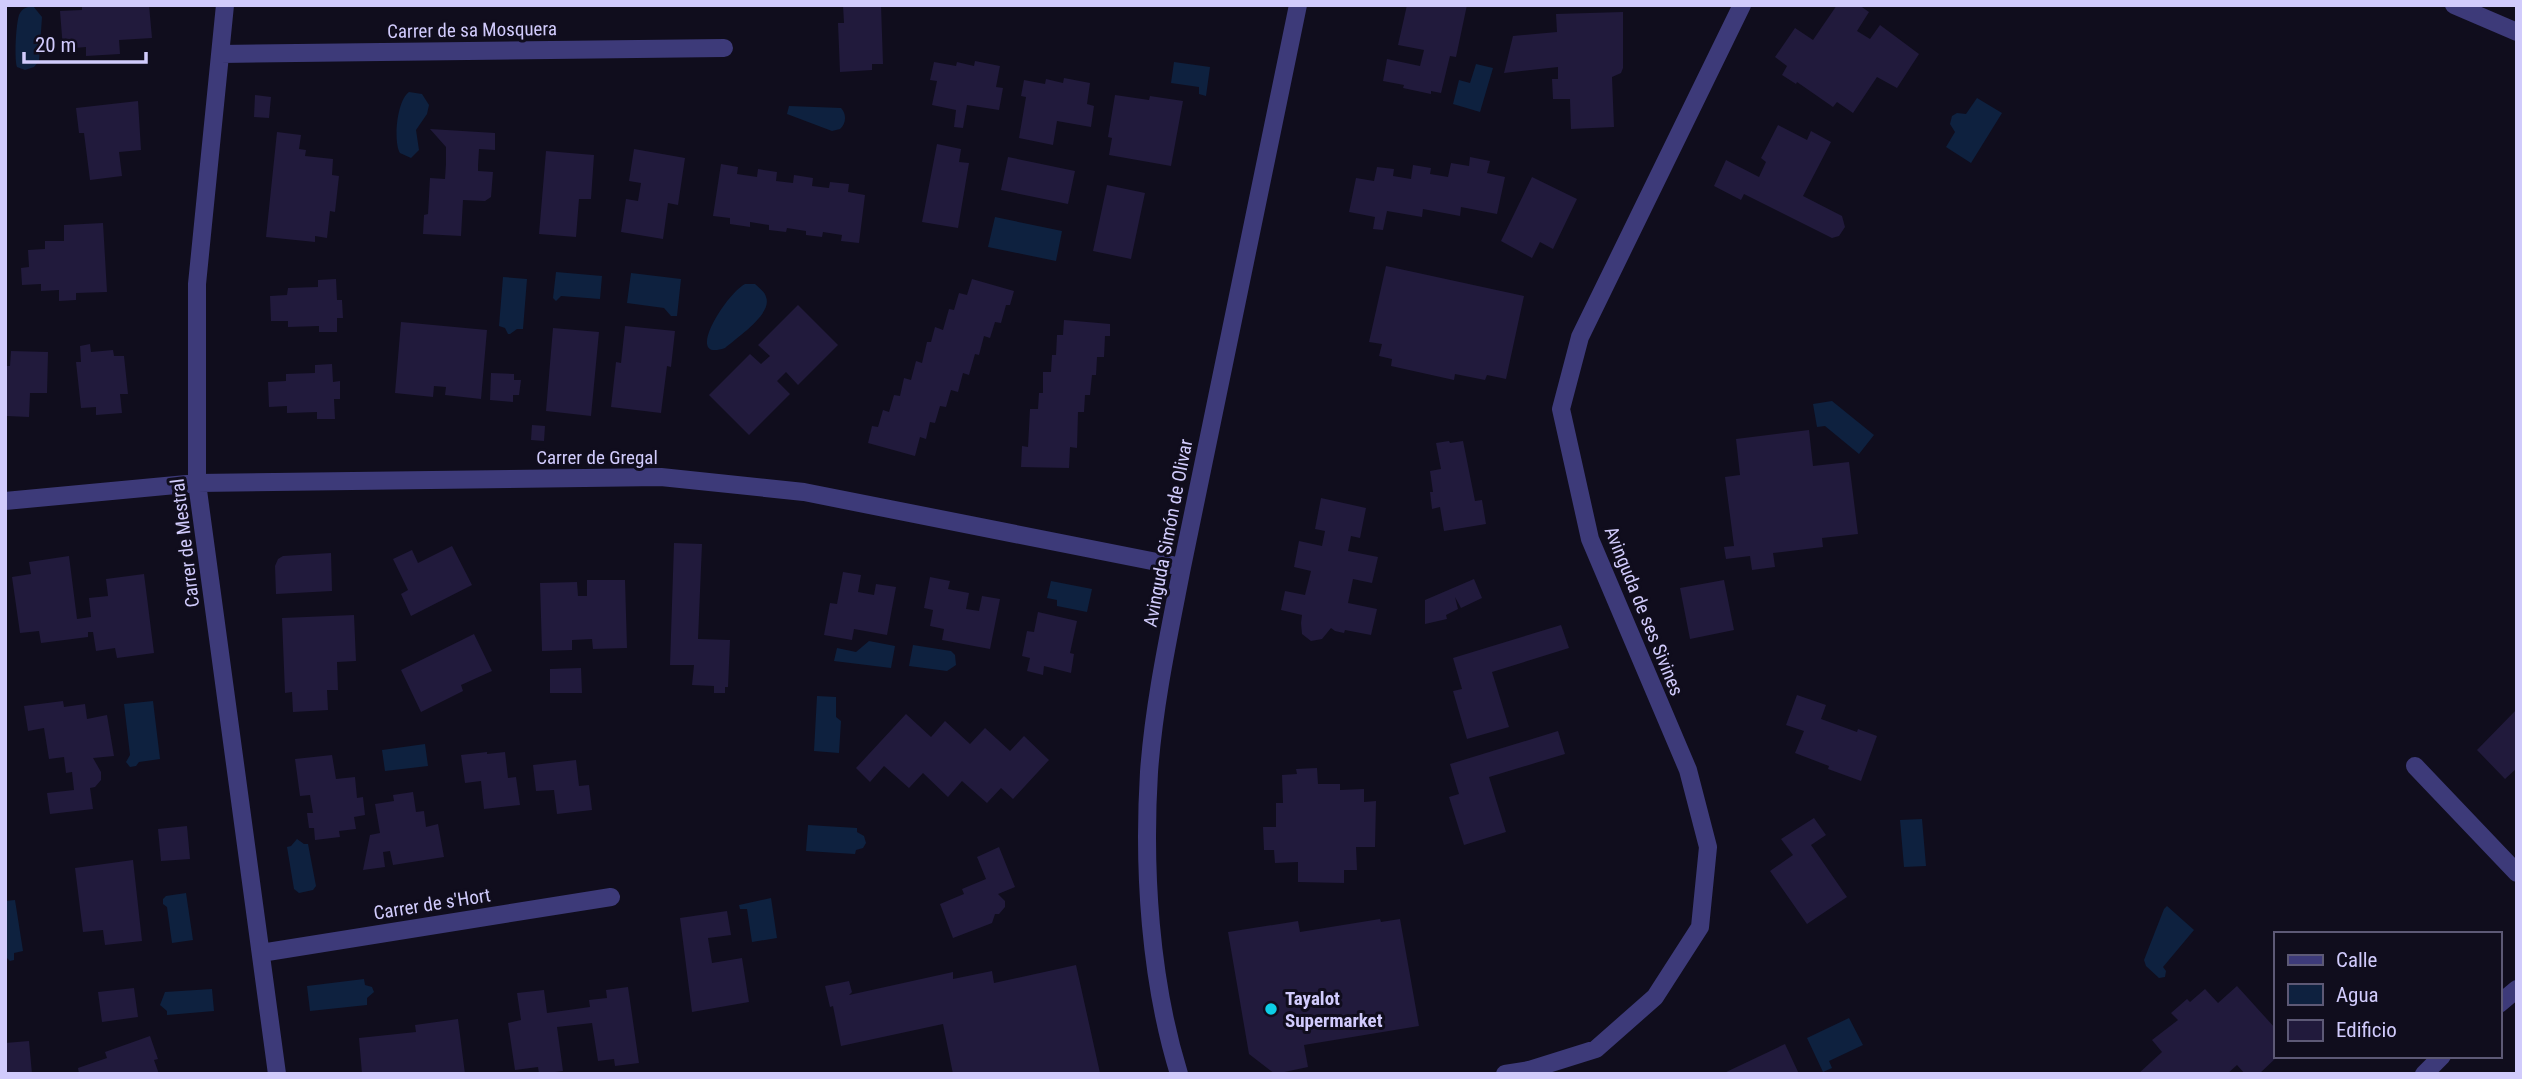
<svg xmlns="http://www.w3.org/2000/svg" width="2522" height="1079" viewBox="0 0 2522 1079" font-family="'Roboto Condensed',sans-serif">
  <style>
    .water { fill: #0e213f }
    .building { fill: #211a3c }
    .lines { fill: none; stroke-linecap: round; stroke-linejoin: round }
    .minor { stroke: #3d3a79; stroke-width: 18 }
    .poi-dot { fill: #0dcee6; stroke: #100d1d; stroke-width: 2.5 }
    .labels { text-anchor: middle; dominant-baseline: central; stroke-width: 6; stroke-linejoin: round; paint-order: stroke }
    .street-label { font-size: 19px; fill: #d1cbfc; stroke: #100d1d }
    .poi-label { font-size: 19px; font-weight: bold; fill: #d1cbfc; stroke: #100d1d; text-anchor: start }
  </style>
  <rect width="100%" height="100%" fill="#100d1d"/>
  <path class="water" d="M33 6 42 17 39 61 34 67 25 70 17 67C14 59 16 24 19 15 22 8 27 7 33 6Z
    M1174 62 1210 67 1206 96 1199 94V87L1171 83Z
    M1476 64 1493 68 1480 112 1453 104 1459 80 1470 83Z
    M409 92 422 94 429 105 427 114 416 130 419 150 411 158 400 153C393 141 397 100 409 92Z
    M1977 98 2002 113 1971 163 1946 147 1955 132 1950 124 1952 116 1957 113 1966 114Z
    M789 106 841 108C847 114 846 124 840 129L832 131 787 114Z
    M995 217 1062 231 1056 261 988 247Z
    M556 272 602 276 600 299 561 296 556 301 553 298Z
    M631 273 681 279 677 316H671L664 308 627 303Z
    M503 277 527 279 523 329H517L510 334H508L505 328 499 326Z
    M745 284H755C759 288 765 292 766 297 773 314 736 338 725 348 682 363 727 293 745 284Z
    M1832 401 1874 435 1859 454 1825 426 1817 427 1813 404Z
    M1051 581 1092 589 1087 612 1057 606V600L1047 598Z
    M869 641 895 646 891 668 834 661 837 648 856 652Z
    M913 645 951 651 955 655 956 665 947 671 909 666Z
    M817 696 836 697V717L841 721 839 753 814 751Z
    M153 701 160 759 139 762 136 766 130 767 126 762 130 755 124 704Z
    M425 744 428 766 385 771 382 750Z
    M1922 819 1926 866 1904 867 1900 820Z
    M808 825 857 828V832L864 836 866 843 863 848 856 850 855 854 806 851Z
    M297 839 304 844H308L316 886 313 890 299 893 294 889 287 847 291 846Z
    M186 893 193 940 172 943 167 907 163 904V899L166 896Z
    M771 898 777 938 752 942 747 909H740L739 905Z
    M15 900 23 951 14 953V960L10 961 5 956V901Z
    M2167 906 2194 930 2163 967 2166 971 2165 977 2159 978 2146 966 2144 960 2164 909Z
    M364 979 365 985 372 987 374 992 367 998V1005L310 1011 307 986Z
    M212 989 214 1011 167 1015V1011L160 1005 165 992Z
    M1849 1018 1863 1045 1829 1061 1832 1068 1823 1072 1807 1038Z"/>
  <path class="building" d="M82 5H149L152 38 119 40 120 54 86 56V47L63 49 60 11 82 10Z
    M843 5H881L883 64H872V70L840 72 838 23H844Z
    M1407 5H1467L1456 57 1450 56 1441 93 1431 91V94L1403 88 1404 85 1383 81 1387 59 1420 66 1424 50 1398 45Z
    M1837 5H1859L1869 12 1857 31 1870 39 1880 25 1919 54 1897 88 1877 77 1853 113 1837 102 1833 107 1797 82 1796 84 1782 75 1787 66 1775 57 1795 28 1813 40Z
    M1623 12V68L1621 73 1612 77 1614 127 1571 129 1570 99H1553L1552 79H1558V67L1504 73 1513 36 1557 32 1556 14Z
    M975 61 1000 66 996 87 1003 88 999 110 967 105 963 128 954 127 956 110 932 105 937 81 930 80 934 62 956 66 957 62 974 66Z
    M1064 78 1090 83 1087 104 1094 106 1091 127 1057 121 1053 145 1019 138 1026 97 1021 96 1024 80 1045 84 1046 79 1063 83Z
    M255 95 271 97 269 118 254 117Z
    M1115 95 1149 100 1150 96 1183 101 1171 166 1109 155 1112 138 1108 137Z
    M138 101 141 150 119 152 122 176 90 180 84 133H79L76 108Z
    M1778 125 1807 140 1811 131 1831 142 1803 196 1842 216 1845 227 1839 236 1832 238 1744 194 1741 200 1714 186 1726 160 1759 177 1766 162 1761 158Z
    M430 129 495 133V150L479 149 478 166V171L493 172 491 197 485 201 463 200 461 236 423 234 424 215 428 214 430 178 445 179 446 164V147Z
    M277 132 301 135 299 149 306 150 305 156 333 159 332 175 339 176 335 212 330 211 327 238 315 236V242L266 237Z
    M937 144 961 149 959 162 969 163 958 228 922 222Z
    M634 149 685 158 678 205 668 203 663 239 621 232 626 199 638 201 641 183 629 181Z
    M546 151 594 155 591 199H579L576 237 539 234Z
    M1008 157 1075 171 1068 204 1001 190Z
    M1470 157 1490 161 1487 173 1505 177 1497 214 1461 207 1460 216 1423 209 1422 217 1387 211 1383 230 1373 229 1375 217 1349 212 1356 178 1374 181 1377 167 1394 169 1393 176 1411 179 1413 165 1431 168 1430 174 1448 177 1451 163 1469 166Z
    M721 164 738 167 737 174 757 177 758 169 777 172 776 181 793 183 794 175 813 178 812 186 829 188 830 182 849 184 848 192 865 195 859 243 841 241 842 235 823 232 822 237 806 235V231L787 228 786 232 769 230V225L750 222V227L730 224V218L713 216Z
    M1532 177 1577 199 1553 249 1540 242 1532 258 1501 241Z
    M1107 185 1145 193 1131 259 1093 251Z
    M103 223 107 292 76 293V300L59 301V290L41 291V284L22 285 21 268 29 267 28 250 45 249V241H64V225Z
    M1386 266 1524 296 1506 379 1487 375 1485 380 1455 374 1454 380 1391 366 1392 359 1379 356 1382 344 1369 342Z
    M336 279 337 300H342L343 318H337V332H319V326L288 327V321H271L270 296 287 295 288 288 318 287V280Z
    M972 279 1014 291 1010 305H1006L1001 323 995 322 990 338 984 336 979 355 975 354 969 375 963 373 958 392 951 390 946 407 940 406 935 423 930 422 926 439 920 437 915 456 868 443 872 426 878 427 883 410 889 412 894 395 900 396 904 378 911 380 916 361 922 363 927 342H931L935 327 943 330 949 309 954 310 959 293 967 295Z
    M798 305 838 345 798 385 786 372 777 381 790 394 749 435 709 395 750 354 761 364 770 356 758 345Z
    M1064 320 1110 324V336H1105L1104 357H1097L1096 375H1092L1090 395H1085L1084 412H1078L1077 448 1070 447 1069 468 1021 467 1022 446 1028 447 1030 409H1038L1039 393H1043V372H1051L1052 355H1056L1057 335H1063Z
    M401 322 487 330 481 399 445 395 446 387 434 386 433 397 395 393Z
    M625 326 675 331 671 367 667 366 661 413 611 407 616 362 621 363Z
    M553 328 599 332 591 416 546 411Z
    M90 344 91 352 113 350 114 356H124L128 394H120L122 413 96 415V407L81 408 76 362H81L80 346Z
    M11 351 48 352 47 393H30L29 417 7 416 5 366H10Z
    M332 364 333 382 340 381V399H334L335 419H317V412L287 413V406L269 407 268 382 286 381V374L315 373V365Z
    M491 373 514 374V380H521L519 395H513V402L490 400Z
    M532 425 545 426 544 441 531 440Z
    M1809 430 1813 466 1849 462 1858 534 1822 538 1823 547 1773 553 1775 567 1752 570 1750 556 1726 559 1724 547 1734 546 1725 477 1740 475 1736 439Z
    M1449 441 1450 443 1463 441 1475 501 1482 500 1486 524 1444 531 1440 507 1432 509 1430 492H1433L1430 471 1441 469 1436 443Z
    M1321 498 1366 508 1360 538 1351 536 1348 551 1378 557 1372 583 1353 579 1348 603 1377 609 1371 635 1345 630 1344 633 1335 631 1331 628 1322 639 1311 641 1302 634 1301 623 1302 615 1281 610 1285 591 1305 595 1311 571 1294 567 1299 541 1322 546 1325 531 1315 529Z
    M674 543 702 544 698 639 730 640 728 687H725V693H714V686L692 685 694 665H670Z
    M452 546 472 585 411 616 401 594 408 590 393 559 412 550 418 563Z
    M331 553 332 591 276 594 275 566 278 559 283 556Z
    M69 556 77 619 91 617 89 598 108 596 106 579 144 574 154 653 117 658 115 648 96 651 93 632H88V637L41 643 39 631 20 633 12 577 31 574 29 562Z
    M843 572 861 575 858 592 874 595 876 584 896 587 887 635 854 629 852 640 824 635 830 603 837 604Z
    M930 577 950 581 948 589 969 593 966 609 979 611 982 596 1000 599 990 649 942 640 944 629 930 626 933 610 924 608Z
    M1474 579 1482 598 1461 608 1455 597 1458 609 1446 615 1447 619 1425 624V600Z
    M587 580H625L627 648 593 649 592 639 572 640V650L542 651 540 583 577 582 578 596H587Z
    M1724 580 1734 630 1690 639 1680 588Z
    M1038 612 1077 621 1070 653 1074 654 1071 673 1044 666 1043 675 1027 671 1030 658 1022 656 1027 631 1034 632Z
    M354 615 356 661 337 662 338 690H327L328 710 293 712 292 692 285 693 282 618Z
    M1561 625 1569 648 1492 672 1509 727 1467 739 1453 691 1462 689 1453 658Z
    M474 634 492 671 461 685 463 691 421 712 401 670Z
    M581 668 582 693H550V669Z
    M1797 695 1826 705 1821 719 1857 732 1858 729 1877 736 1861 781 1828 769 1829 766 1795 753 1804 731 1786 725Z
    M63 701 64 707 85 704 87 719 107 715 114 756 93 758 101 772V780L95 787 90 788 93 809 50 814 47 793 74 790 72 772 66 773 64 757 49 759 44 728 28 731 24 706Z
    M2517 709V768L2505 779 2477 750Z
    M906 714 931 737 945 721 970 744 985 728 1010 751 1024 736 1049 760 1013 799 1001 788 987 803 962 781 948 797 923 773 909 788 884 766 870 782 856 768Z
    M1558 731 1565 754 1489 777 1506 832 1464 845 1449 797 1459 794 1450 764Z
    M487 752V754L505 752 508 778 516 777 520 805 484 809 481 781 465 783 461 755Z
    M332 755 336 779 355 777 357 798 363 797 365 815 354 817 356 829 339 831 340 837 315 840 314 828H309L307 813H313L310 795 300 796 295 759Z
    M576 760 579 786 589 785 592 810 557 814 554 790 536 791 533 765Z
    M1317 768 1318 784H1340V790L1364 789V802L1376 801 1375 847H1356L1357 870H1344V883L1298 882V862L1275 863 1274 850H1264L1263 827H1276V803H1283L1282 775 1297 774 1296 769Z
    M413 792 416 812 424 811 426 827 438 824 444 857 393 865 390 851 383 852 385 867 363 870 370 835 380 833 375 804 394 801 393 795Z
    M1814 818 1826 835 1811 845 1847 897 1807 924 1770 871 1793 855 1781 839Z
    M187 826 190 859 161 861 158 829Z
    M999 847 1015 887 998 894 1005 901V907L999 914H995L992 923 953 938 940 904 964 894 962 889 986 879 977 857Z
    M133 860 142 941 105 945 103 930 83 932 75 868Z
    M727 911 731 935 708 938 712 963 742 958 749 1002 692 1012 680 918Z
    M1380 919 1381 922 1400 919 1419 1026 1304 1045 1308 1067 1275 1074 1249 1054 1228 932 1298 921 1300 932Z
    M1076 965 1100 1073 1095 1074H953L943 1024 841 1046 833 1006 830 1007 825 986 849 981 852 992 849 995 953 972V979L992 971 994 983Z
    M2237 986 2275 1028V1056H2278L2259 1074H2245L2237 1065 2227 1074H2138L2162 1052 2152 1040 2178 1020 2171 1013 2187 999 2190 1002 2205 989 2218 1003Z
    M628 987 639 1063 615 1066 614 1059 598 1061 592 1023 557 1027 563 1071 539 1074 538 1067 515 1070 508 1023 521 1020 517 993 544 990 547 1013 590 1007 589 1000 607 998 606 990Z
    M134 988 138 1017 102 1022 98 992Z
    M458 1019 465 1074H362L359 1038 416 1032 415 1025Z
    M150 1036 158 1059 154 1060 159 1074H79L78 1068 107 1058 105 1052Z
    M29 1041 32 1074H5V1043Z
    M1785 1044 1799 1074H1722Z"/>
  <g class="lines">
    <path class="minor" d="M225 5 197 284V483L277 1074
      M2454 5 2517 32
      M220 54 724 48
      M5 501 197 483 661 477 804 492 1182 567
      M2415 766 2517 873
      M261 953 611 897
      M2499 1004 2517 989
      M1179 1074C1150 980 1143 870 1149 772 1154 703 1169 634 1182 567L1298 5
      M1505 1074 1529 1070 1596 1049 1655 997 1700 927 1708 847 1688 770 1590 539 1561 409 1580 337 1742 5
      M2424 1074 2442 1056"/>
  </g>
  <circle class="poi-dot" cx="1271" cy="1009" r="7"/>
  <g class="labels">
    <g class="street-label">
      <text transform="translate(472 30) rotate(-1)">Carrer de sa Mosquera</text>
      <text x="597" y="457">Carrer de Gregal</text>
      <text transform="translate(1168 533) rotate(-79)">Avinguda Simón de Olivar</text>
      <text transform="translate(185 543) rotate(-97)">Carrer de Mestral</text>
      <text transform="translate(1644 611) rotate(68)">Avinguda de ses Sivines</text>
      <text transform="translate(432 904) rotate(-9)">Carrer de s'Hort</text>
    </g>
    <g class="poi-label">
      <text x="1285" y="998">Tayalot<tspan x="1285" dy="22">Supermarket</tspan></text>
    </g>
  </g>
  <rect width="2522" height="1079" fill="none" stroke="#d1cbfc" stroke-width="14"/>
  <rect x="2274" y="932" width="228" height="126" fill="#100d1d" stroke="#5d5976" stroke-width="2"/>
  <rect x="2288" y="955" width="35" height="10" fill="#3d3a79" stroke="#5d5976" stroke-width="2"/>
  <text x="2336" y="967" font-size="21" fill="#d1cbfc">Calle</text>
  <rect x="2288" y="984" width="35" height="21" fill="#0e213f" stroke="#5d5976" stroke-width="2"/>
  <text x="2336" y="1002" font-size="21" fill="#d1cbfc">Agua</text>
  <rect x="2288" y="1020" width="35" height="21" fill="#211a3c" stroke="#5d5976" stroke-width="2"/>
  <text x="2336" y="1037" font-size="21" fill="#d1cbfc">Edificio</text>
  <path d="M24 52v10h122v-10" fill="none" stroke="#d1cbfc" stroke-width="3.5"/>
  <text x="35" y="52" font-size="21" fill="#d1cbfc" stroke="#100d1d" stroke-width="5" paint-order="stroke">20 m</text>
</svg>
